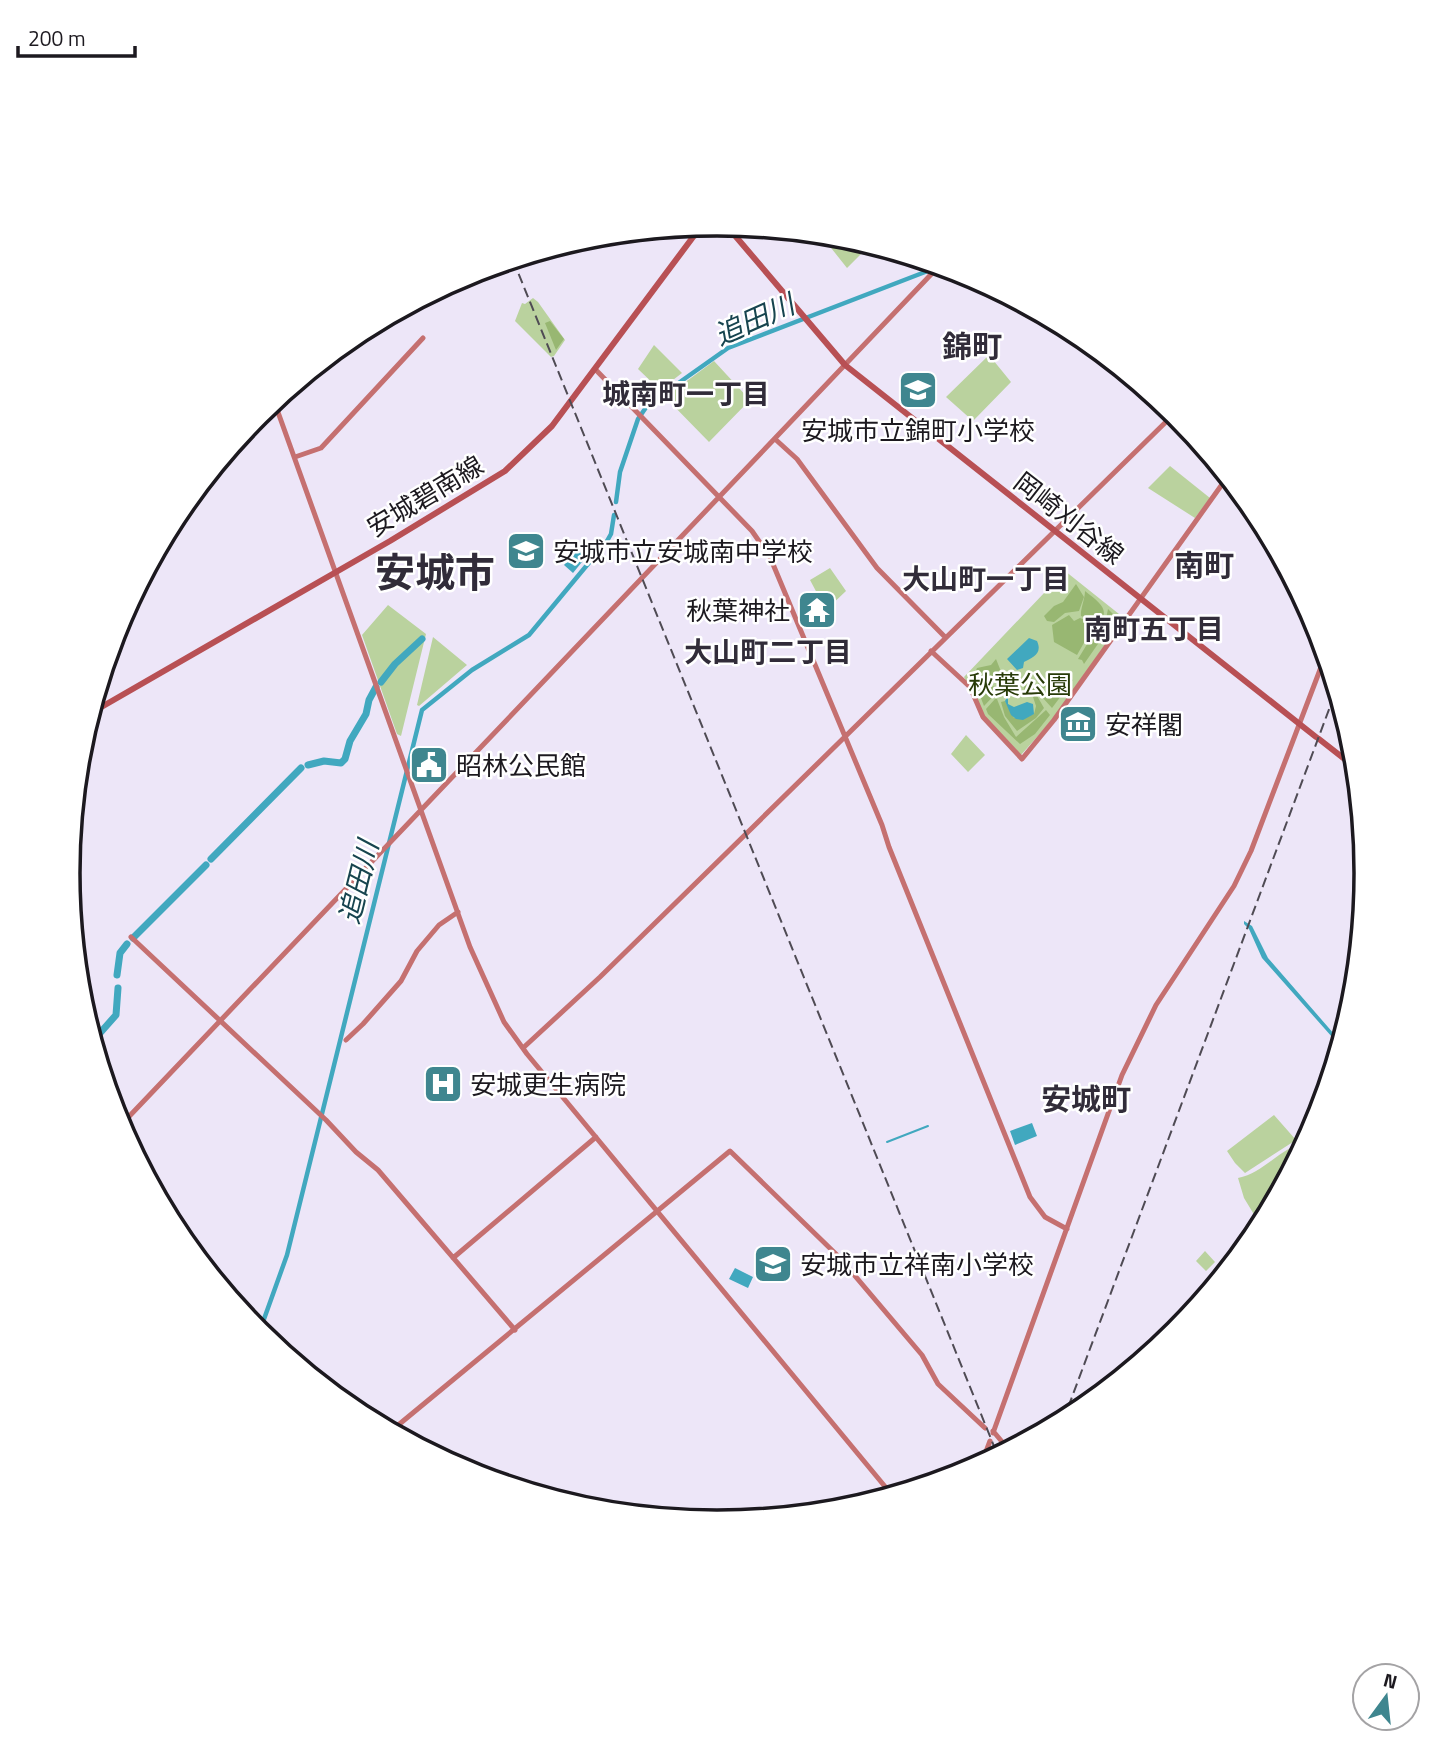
<svg xmlns="http://www.w3.org/2000/svg" width="1435" height="1746" viewBox="0 0 1435 1746" font-family="'Titillium Web','Noto Sans JP',sans-serif">
  <style>
    .green { fill: #bad29e }
    .forest { fill: #98b772 }
    .water { fill: #41a8bf }
    .lines { fill: none; stroke-linecap: round; stroke-linejoin: round }
    .stream { stroke: #41a8bf; stroke-width: 2 }
    .canal { stroke: #41a8bf; stroke-width: 4.5 }
    .river { stroke: #41a8bf; stroke-width: 7 }
    .secondary { stroke: #c57070; stroke-width: 5 }
    .primary { stroke: #b85054; stroke-width: 6 }
    .rail { stroke: #4f4b54; stroke-width: 2; stroke-dasharray: 10 5; stroke-linecap: butt }
    .labels { text-anchor: middle; dominant-baseline: central; stroke-width: 5; stroke-linejoin: round; paint-order: stroke }
    .poi-label { font-size: 26px; fill: #1c191f; stroke: #fff; text-anchor: start }
    .street-label { font-size: 26px; fill: #1c191f; stroke: #fff }
    .park-label { font-size: 26px; fill: #283b08; stroke: #fff }
    .water-label { font-size: 28px; font-style: italic; fill: #17444f; stroke: #fff }
    .neighbourhood-label { font-size: 28px; font-weight: bold; fill: #312c39; stroke: #fff }
    .quarter-label { font-size: 30px; font-weight: bold; fill: #312c39; stroke: #fff }
    .town-label { font-size: 40px; font-weight: bold; fill: #312c39; stroke: #fff }
    .rim { fill: none; stroke: #1c191f; stroke-width: 3.5 }
  </style>
  <rect width="100%" height="100%" fill="#ede6f8"/>
  <path class="green" d="M820 234 855 239 863 249 862 253 847 268Z
    M533 298 538 302 565 340 554 356 551 357 515 321 522 303 525 304Z
    M654 345 682 373 660 390 638 369Z
    M989 355 1011 382 973 421 946 397Z
    M714 361 750 400 709 442 665 397Z
    M1170 466 1210 498 1195 518 1148 488Z
    M830 568 846 591 826 610 810 580Z
    M1065 571 1124 618 1052 720 1021 755 984 716 964 677Z
    M388 605 426 634 401 736 397 734 362 635Z
    M433 637 467 665 419 706 417 705Z
    M966 735 985 755 968 772 951 754Z
    M1274 1115 1296 1140 1245 1173 1235 1163 1227 1151Z
    M1299 1144 1304 1146 1261 1226 1244 1198 1238 1178C1262 1173 1276 1153 1299 1144Z
    M1205 1251 1215 1262 1206 1271 1196 1261Z"/>
  <path class="forest" d="M550 321 564 339 556 350 545 323Z
    M1076 584 1084 597 1079 611 1065 613 1054 622 1047 621 1044 616 1054 606 1063 602Z
    M1085 591C1104 606 1113 612 1091 631L1086 618 1081 616C1080 610 1085 599 1085 591Z
    M1108 609 1117 618 1102 639H1100L1094 633 1106 619Z
    M1069 615 1074 621 1080 618 1085 620 1089 634 1077 655 1054 642 1052 625Z
    M1092 636 1100 641 1084 664 1082 660 1078 659Z
    M996 659 1002 674 988 680 973 678 977 668 991 665Z
    M1065 676 1073 680 1052 708 1042 697 1043 693 1049 690 1055 697 1066 688 1062 679Z
    M1043 681 1051 684 1037 692 1027 695 1024 692V685L1037 684Z
    M999 685 1003 686 984 706 977 688H987Z
    M1036 694 1044 708 1036 718 1017 731 1005 716 1001 702 1005 701 1014 718 1034 714 1036 706 1033 697Z
    M995 699H997L1004 717 1016 737 1046 710 1050 715 1035 734 1020 744 988 714 986 709Z"/>
  <path class="water" d="M577 550 586 557 573 573 564 565Z
    M1029 638 1037 641C1043 654 1032 658 1024 662L1023 668 1017 670 1007 659Z
    M1010 685 1014 689 1008 697V704L1014 707 1027 702 1033 704 1034 714 1023 720 1016 719 1011 715 1005 701 1011 690Z
    M1244 921 1252 926 1268 958 1341 1042 1340 1046 1262 958 1249 929 1244 924Z
    M1032 1123 1037 1136 1015 1145 1010 1131Z
    M735 1268 753 1277 748 1288 729 1279Z"/>
  <g class="lines">
    <path class="stream" d="M887 1142 928 1126"/>
    <path class="canal" d="M616 502 620 472 638 419 647 406 663 394 728 348 938 267
      M259 1333 287 1255 422 710 472 670 529 635 607 541 611 534 614 515"/>
    <path class="river" d="M381 682 395 664 422 639
      M308 765 324 761 341 763 345 759 350 741 366 714 369 700 376 687
      M211 859 301 768
      M133 938 206 865
      M117 975 120 953 127 944
      M93 1041 116 1015 118 988"/>
    <path class="secondary" d="M1071 329 1167 420 1205 448
      M595 369 752 531 770 557 882 825 889 847 1030 1197 1045 1217 1067 1229
      M274 401 470 947 504 1022 527 1054 892 1495
      M775 439 797 459 877 568 945 637
      M295 457 321 448 423 338
      M931 651 970 687 983 717 1022 759 1054 720 1228 476
      M131 937 326 1120 356 1152 378 1170 515 1330
      M346 1040 363 1024 401 981 417 951 439 925 458 912
      M523 1048 600 977 1175 413
      M120 1126 940 265
      M453 1258 596 1137
      M391 1431 730 1151 839 1257 922 1355 938 1384 985 1428
      M993 1431 1009 1450
      M993 1433 1122 1075 1156 1005 1234 886 1251 851 1326 654
      M981 1465 990 1441"/>
    <path class="primary" d="M726 225 845 365 1316 737
      M91 713 390 541 505 471 552 426 702 225
      M1319 739 1356 768"/>
    <path class="rail" d="M513 260 998 1456
      M1063 1421 1337 688"/>
  </g>
  <defs>
    <g id="school-square" transform="scale(2.0125)"><rect x="-9" y="-9" width="18" height="18" rx="4" fill="#3f868f" stroke="#fff"/><path d="M0-5L7-2L0 1L-7-2ZM-4 1L0 2.5L4 1V4Q0 6-4 4Z" fill="#fff"/></g>
    <g id="temple-square" transform="scale(2.0125)"><rect x="-9" y="-9" width="18" height="18" rx="4" fill="#3f868f" stroke="#fff"/><path d="M0-6L5-2H3V0L6.5 2.5H4V6H1.5V3h-3V6H-4V2.5H-6.5L-3 0V-2H-5Z" fill="#fff"/></g>
    <g id="museum-square" transform="scale(2.0125)"><rect x="-9" y="-9" width="18" height="18" rx="4" fill="#3f868f" stroke="#fff"/><path d="M0-6L6-3V-2H-6V-3ZM-5-1h2V3h-2ZM-1-1h2V3h-2ZM3-1h2V3H3ZM-6 4H6V6H-6Z" fill="#fff"/></g>
    <g id="civic-square" transform="scale(2.0125)"><rect x="-9" y="-9" width="18" height="18" rx="4" fill="#3f868f" stroke="#fff"/><path d="M-.6-6.5H3V-4.5H.6V-3L4-1V1h2V6H-6V1h2V-1L-.6-3ZM-1.2 2.5V6h2.4V2.5Z" fill="#fff"/></g>
    <g id="hospital-square" transform="scale(2.0125)"><rect x="-9" y="-9" width="18" height="18" rx="4" fill="#3f868f" stroke="#fff"/><path d="M-5-5h3v3.5h4V-5h3V5h-3V1.5h-4V5h-3Z" fill="#fff"/></g>
  </defs>
  <g fill-rule="evenodd">
    <use href="#school-square" x="918" y="390"/>
    <use href="#school-square" x="526" y="551"/>
    <use href="#temple-square" x="817" y="610"/>
    <use href="#museum-square" x="1078" y="724"/>
    <use href="#civic-square" x="429" y="765"/>
    <use href="#hospital-square" x="443" y="1084"/>
    <use href="#school-square" x="773" y="1264"/>
  </g>
  <g class="labels">
    <g class="poi-label">
      <text x="918" y="430" text-anchor="middle">安城市立錦町小学校</text>
      <text x="553" y="551">安城市立安城南中学校</text>
      <text x="790" y="610" text-anchor="end">秋葉神社</text>
      <text x="1105" y="724">安祥閣</text>
      <text x="456" y="765">昭林公民館</text>
      <text x="470" y="1084">安城更生病院</text>
      <text x="800" y="1264">安城市立祥南小学校</text>
    </g>
    <g class="street-label">
      <text transform="translate(425 496) rotate(-31)">安城碧南線</text>
      <text transform="translate(1069 518) rotate(38)">岡崎刈谷線</text>
    </g>
    <g class="park-label">
      <text x="1020" y="684">秋葉公園</text>
    </g>
    <g class="water-label">
      <text transform="translate(754 319) rotate(-24)">追田川</text>
      <text transform="translate(358 882) rotate(-76)">追田川</text>
    </g>
    <g class="neighbourhood-label">
      <text x="686" y="393">城南町一丁目</text>
      <text x="986" y="578">大山町一丁目</text>
      <text x="1154" y="628">南町五丁目</text>
      <text x="768" y="651">大山町二丁目</text>
    </g>
    <g class="quarter-label">
      <text x="972" y="346">錦町</text>
      <text x="1204" y="565">南町</text>
      <text x="1086" y="1099">安城町</text>
    </g>
    <g class="town-label">
      <text x="435" y="572">安城市</text>
    </g>
  </g>
  <path d="M0 0H1435V1746H0ZM80 873a637 637 0 1 1 1274 0a637 637 0 1 1-1274 0Z" fill="#fff" fill-rule="evenodd"/>
  <path class="rim" d="M80 873a637 637 0 1 1 1274 0a637 637 0 1 1-1274 0Z"/>
  <g transform="translate(1386 1697) rotate(15)"><circle r="33" fill="#ffffff" stroke="#a4a3a5" stroke-width="2"/>
  <path d="M0-5L12 26L0 18L-12 26Z" fill="#3f868f"/>
  <text y="-10" font-size="19" font-weight="bold" text-anchor="middle" fill="#1c191f">N</text>
  </g>
  <path d="M18 46v10h117v-10" fill="none" stroke="#1c191f" stroke-width="3.5"/>
  <text x="28" y="46" font-size="21" fill="#1c191f" stroke="#ffffff" stroke-width="5" paint-order="stroke">200 m</text>
</svg>
